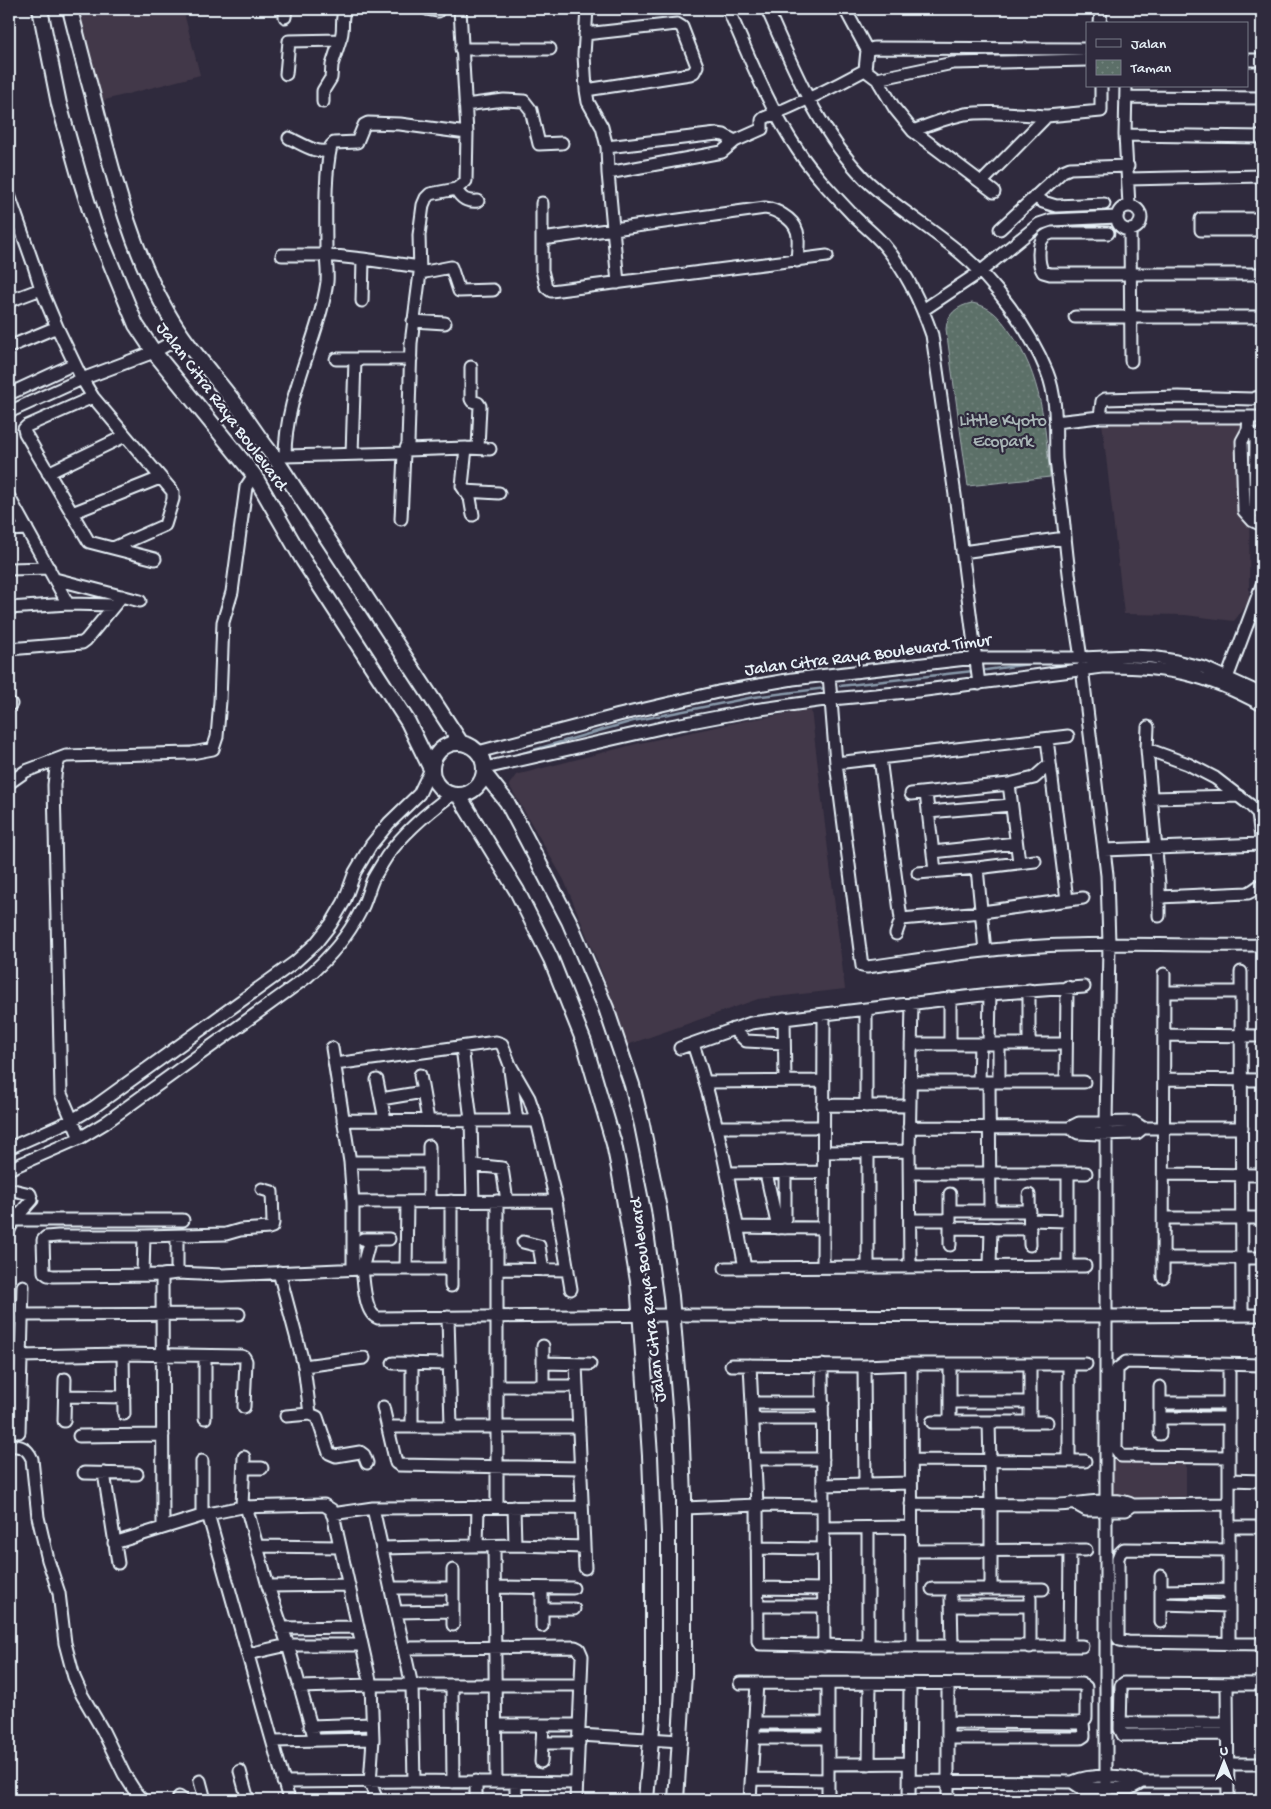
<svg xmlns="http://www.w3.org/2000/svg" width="1271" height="1809" viewBox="0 0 1271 1809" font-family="'Gochi Hand',sans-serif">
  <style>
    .built { fill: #423848 }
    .park { fill: url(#park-dots); stroke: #a2b0b0 }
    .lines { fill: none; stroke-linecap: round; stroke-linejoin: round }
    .stream { stroke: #8a9aab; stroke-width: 2.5 }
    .minor-casing { stroke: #e8f1f8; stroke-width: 15 }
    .major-casing { stroke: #e8f1f8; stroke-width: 18 }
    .minor { stroke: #2f2a3d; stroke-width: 11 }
    .major { stroke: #2f2a3d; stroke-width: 14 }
    .labels { text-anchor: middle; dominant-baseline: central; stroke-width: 4.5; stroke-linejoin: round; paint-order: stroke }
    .street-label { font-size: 18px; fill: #e8f1f8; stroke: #2f2a3d }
    .park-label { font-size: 18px; fill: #a9b6b7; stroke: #2f2a3d }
  </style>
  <defs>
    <pattern id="park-dots" width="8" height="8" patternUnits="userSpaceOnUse" patternTransform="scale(1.25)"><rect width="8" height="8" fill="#5c6f68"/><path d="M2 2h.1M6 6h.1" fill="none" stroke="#73847e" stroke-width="1.8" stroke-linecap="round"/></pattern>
  </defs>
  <rect width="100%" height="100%" fill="#2f2a3d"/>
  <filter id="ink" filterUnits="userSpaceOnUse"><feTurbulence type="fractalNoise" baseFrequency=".02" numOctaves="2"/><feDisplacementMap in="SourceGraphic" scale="10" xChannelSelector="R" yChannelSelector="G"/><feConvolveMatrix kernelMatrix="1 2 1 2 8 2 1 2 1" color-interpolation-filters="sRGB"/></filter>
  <g filter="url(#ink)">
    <path class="built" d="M77 9H183L200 75 101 101Z
      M1102 422H1250L1249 602 1234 621 1185 615 1124 614Z
      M811 710 845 989 758 999 627 1045 603 975 564 880 509 785 516 775 640 743 749 720Z
      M1112 1459H1186V1499H1112Z"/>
    <path class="park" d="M972 303C990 306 1000 317 1010 332 1042 375 1045 426 1050 477L968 486 946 329C947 314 957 306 972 303Z"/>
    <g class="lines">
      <path class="stream" d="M986 670 1037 663
        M840 686 973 671
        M523 753 633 721 754 697 826 688"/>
      <g class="minor-casing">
        <path id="minor" d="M427 9 438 11
          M587 9 584 55 586 90 588 102 602 127 607 147 608 173 618 283
          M728 9C749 56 768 106 797 149 812 172 832 193 851 213 861 224 874 233 884 245 906 271 921 303 932 335L956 502 979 684
          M767 9C794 69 818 131 865 179 893 206 928 226 958 251 994 280 1030 330 1047 372 1058 399 1055 430 1056 459 1058 481 1062 504 1064 526 1068 571 1074 614 1081 658
          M845 9 867 50
          M285 17 286 9
          M1100 24 1101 9
          M585 34 667 25 677 24 682 27 697 66 694 72 690 74 586 90
          M461 49H550
          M1247 60H1262
          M865 70 877 79 953 63 1087 60
          M286 74 289 41 340 40C345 30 340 19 345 9
          M877 79 895 109 913 131 994 192
          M1126 86 1125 135 1129 205
          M1126 97 1262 98
          M323 102V91L331 78 332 65 340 40
          M465 105 504 100 524 101 531 110 539 144 562 143
          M913 131C930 124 947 118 965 114 991 110 1020 115 1047 116
          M1125 135 1262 137
          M289 138C301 143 317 155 330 150
          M607 147 717 134 724 135 735 141
          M608 173 722 152 735 141 762 129V120L764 118C799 104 832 88 865 70L867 50 874 48 1087 49
          M1128 179 1262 176
          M982 182 1047 116 1101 111V86
          M456 189C461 199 467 202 478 201
          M9 195 34 266 41 289 57 327 82 379 93 397 173 492V499L165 525 113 548
          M1035 196 1043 202 1056 206 1104 204
          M542 203V270L546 287 551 291 827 256
          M1117 218a12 12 0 1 1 24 0a12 12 0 1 1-24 0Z
          M1262 219H1201V230H1262
          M1000 229 1063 171 1070 168 1128 166
          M1130 230 1131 361
          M1108 233H1052C1049 234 1046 235 1044 237 1037 244 1038 264 1043 272L1050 274H1262
          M542 239 765 208C772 209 777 211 783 215 803 227 798 241 797 261
          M282 255H326L363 259
          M420 273 451 267 459 291 493 290
          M9 301 41 289
          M362 301 363 259 420 267
          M923 310 980 272 1039 224 1051 220 1117 217
          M1075 317H1262
          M413 321 445 323
          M9 347 57 327
          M336 359H411
          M471 367V399L472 401 478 403 480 406 478 448
          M9 394 74 364
          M93 397 27 426 24 429 25 433 89 542 155 559
          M9 412 82 379 154 352 183 336
          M1100 417 1102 401 1105 399 1178 397 1252 399 1262 396
          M1249 417 1248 430 1242 441 1244 511 1253 521 1262 525
          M1055 422 1100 417H1262
          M1248 430 1255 436 1256 441 1255 508 1250 517
          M466 448 462 486 470 498 473 515
          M406 450 466 448 490 449
          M352 454 355 360
          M285 456C285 395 318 342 327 282 328 272 326 262 326 252 326 220 324 176 331 146L334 143 357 142 364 125 368 123 400 124 467 133
          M278 457 285 456 404 453
          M48 473 125 436
          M465 491 499 493
          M9 497 68 604
          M72 513 160 478
          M401 519 404 453 408 444 411 343 420 273 419 235 423 205 426 198 430 194 456 189 466 181 467 133 460 9
          M9 530 27 529
          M962 552 1065 538
          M9 569 49 568
          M55 579 140 601
          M9 608 68 604 114 605
          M9 649 82 643 86 640 122 596
          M1082 668 1107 875 1109 944 1106 1122V1800
          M829 675 836 763 862 966 867 967C925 959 983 949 1042 946 1113 942 1184 946 1256 945L1262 943
          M1227 678 1262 585
          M9 703 11 704
          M1148 727 1147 749 1159 884V916
          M1047 739 1067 900
          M1147 749 1188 764 1215 778 1250 805 1258 813 1262 847
          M478 752 619 715 718 692 793 679 975 658H1081L1131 656 1152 657 1176 661 1205 668 1262 694
          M880 758 901 919 896 934
          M59 760 56 768 54 785 61 1094 80 1138
          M836 763 1068 736
          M485 768 670 726 754 710 832 699 918 691 1102 667C1166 666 1206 674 1262 705
          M9 783 26 771 66 756 192 753 213 749 217 737 220 701 223 622 232 592 246 487 254 475
          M1009 784 1019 862
          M926 793 935 871
          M911 794 1009 784 1034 778 1050 764
          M1151 798 1239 796
          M928 812 1011 805
          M1104 850 1261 844
          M933 852 1016 843
          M977 868 985 951
          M918 873 977 868 1035 861
          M1159 897 1248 893 1252 891 1262 884
          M901 919 982 912 1083 898
          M1241 972 1242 1314
          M1029 990V1044
          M1164 992H1241
          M866 1009V1106
          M784 1018 785 1081
          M733 1029 746 1041 784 1043
          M1164 1035 1262 1036
          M693 1044C718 1117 731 1192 745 1268
          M911 1044H1066
          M950 1044V998
          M989 1044 990 994
          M462 1047 471 1120 473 1201
          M332 1048 350 1162 353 1202V1268
          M680 1048 751 1023 990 994 1084 987
          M335 1064 496 1042 502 1044 510 1065 529 1098 537 1121 556 1201 571 1289
          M510 1070 517 1121
          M420 1075 428 1120
          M1164 1079 1262 1080
          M377 1080 385 1120
          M706 1082 824 1081
          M910 1082H1084
          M979 1082 980 1044
          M989 1082 990 1210
          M999 1082V1044
          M1066 1082 1067 987
          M381 1099 423 1092
          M823 1105 910 1106
          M343 1120 537 1121
          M718 1127H823
          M909 1127 1069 1128 1078 1133 1099 1134 1137 1133 1143 1128H1242
          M1069 1128 1079 1123 1134 1122 1143 1128
          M429 1146V1202
          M9 1148 72 1120 94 1107 295 962 316 943 331 924 344 902 355 872 371 845 389 823 419 794 431 769
          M823 1152 909 1151
          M868 1153V1267
          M350 1162H429
          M473 1165 502 1168 507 1201
          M9 1169 80 1138 105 1123 307 977C329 958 347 938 360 912 366 902 368 890 373 879 377 872 382 864 387 856 404 832 427 813 451 795
          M728 1173 823 1172
          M766 1173 778 1228
          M910 1173H1086
          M1068 1173V1266
          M1164 1174 1262 1175
          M9 1189 30 1194 32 1200 14 1220 9 1230
          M950 1194V1245
          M1029 1195 1030 1245
          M451 1201V1286
          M497 1201V1507
          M353 1202 556 1201
          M950 1211H1030
          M1164 1218H1262
          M14 1220H183
          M910 1220H950
          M1030 1220 1068 1221
          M738 1227 823 1228
          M785 1228V1172
          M950 1228 1030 1229
          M144 1236 226 1234 240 1230 269 1228 272 1227 273 1223 272 1192 262 1189
          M177 1236V1273
          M363 1239H389
          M370 1239 362 1269H451
          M523 1242 539 1246 543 1270
          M1163 1258H1262
          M910 1266 909 1151 912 1003
          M990 1266 991 1228
          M823 1267 824 1015
          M725 1268 1085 1266
          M406 1269 407 1202
          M497 1269 568 1270
          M279 1272 304 1366 310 1414 286 1416
          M143 1274 144 1236H58L46 1237 43 1240 44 1272 48 1275 53 1276 162 1275 177 1273 222 1275 362 1269C364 1281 364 1314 378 1318L673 1315 1107 1316 1262 1315
          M162 1275 163 1528
          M1163 1277 1164 974
          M21 1315 239 1314
          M448 1317 451 1426
          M123 1354 124 1414
          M20 1356 123 1354 241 1356 244 1357 246 1361 244 1407
          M205 1356V1418
          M393 1363 449 1364
          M543 1363 590 1364
          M576 1364 585 1568
          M911 1364 912 1646
          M950 1364V1422
          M731 1365 864 1366 911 1364H1086
          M750 1365 757 1505 758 1641 760 1644 868 1646H1082
          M822 1365 824 1646
          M1229 1365V1644
          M304 1366 364 1358
          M864 1366 865 1483
          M497 1386H577
          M543 1386V1346
          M1160 1387V1434
          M65 1396 124 1397
          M950 1402H1030
          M752 1403H823
          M1160 1403H1229
          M383 1407 396 1463 399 1465 581 1468
          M310 1414 317 1417 329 1453 336 1456 360 1452 364 1455 367 1463
          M1160 1418H1229
          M753 1419H823
          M64 1421 65 1379
          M932 1422H1047
          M989 1422 991 1505V1589
          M1030 1422V1364
          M412 1426V1363
          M388 1427H579
          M19 1432 23 1286
          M79 1436 163 1435
          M9 1445C20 1446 27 1447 32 1459L38 1517 48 1560 59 1593 65 1643 74 1677 82 1695 103 1731 124 1774 136 1793 142 1800
          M1229 1457 1121 1456 1116 1449 1117 1369 1126 1362 1262 1365
          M755 1459H823
          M911 1460 1085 1461
          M1069 1461V1364
          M244 1468H262
          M84 1473 137 1474
          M104 1473 118 1563
          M1229 1480 1262 1481
          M823 1485 911 1483
          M911 1504 1057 1505C1076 1505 1117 1495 1133 1505L1229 1504
          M1077 1505 1086 1510H1126L1133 1505
          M246 1506 268 1586 288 1645 315 1740
          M242 1507 244 1457
          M514 1507 515 1545
          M684 1508 757 1505 823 1506
          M208 1514 289 1800
          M332 1514 373 1508
          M202 1516V1461
          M1229 1527H1262
          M823 1528 911 1527
          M868 1528V1646
          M114 1543 208 1514 242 1507 324 1505 332 1510 371 1685 373 1739 370 1783 377 1800
          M257 1546 340 1547
          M477 1546 478 1507
          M494 1546 496 1782
          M382 1548 515 1545 584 1547
          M757 1548 824 1549
          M1229 1550 1124 1549 1120 1553 1118 1558V1638L1120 1640 1128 1642 1262 1644
          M911 1551 1086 1550
          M453 1570V1625
          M1161 1576V1622
          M268 1586 349 1585
          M495 1587 573 1588
          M391 1588H453
          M542 1588V1626
          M758 1588 824 1589
          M932 1589H1043
          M1161 1591 1229 1590
          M951 1598 952 1646
          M1161 1604 1229 1606
          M758 1606H824
          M951 1606H1030
          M542 1609H574
          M396 1612 453 1611
          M281 1628 358 1627
          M1069 1646 1070 1550
          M1030 1647V1598
          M404 1648 575 1647 579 1649 582 1656 576 1800
          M248 1654 288 1645H362
          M740 1683 1081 1684 1086 1687V1718L1083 1722 1078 1723 948 1722
          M828 1684V1800
          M1227 1684 1228 1800
          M452 1686 453 1782
          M299 1687 371 1685H580
          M755 1723H828
          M1120 1723H1227
          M496 1725H543L541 1762
          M543 1725H579
          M310 1726 372 1724
          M1227 1734 1123 1735 1120 1729 1121 1686 1124 1683 1262 1684
          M579 1735 681 1741
          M754 1738H828
          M948 1738H1081L1084 1736 1083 1722
          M273 1741 373 1739
          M542 1743H579
          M828 1764 909 1763
          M869 1764 870 1684
          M1228 1764H1262
          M240 1771 248 1800
          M752 1779 828 1780
          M200 1781 205 1800
          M414 1781 412 1686 373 1508 582 1507
          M909 1781 1072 1782C1090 1774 1124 1774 1142 1782H1228
          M283 1782 414 1781 576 1783
          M1072 1782 1081 1788H1131L1142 1782
          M516 1783V1800
          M179 1797 183 1800
          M476 1800V1781
          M750 1800 757 1683
          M909 1800 910 1684
          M948 1800V1684"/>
      </g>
      <g class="major-casing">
        <path id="major" d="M40 9 59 104 79 175 94 223 136 325 154 352 254 475 303 560 408 722 431 769
          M70 9C77 37 84 65 92 93 112 169 128 243 167 312 186 346 214 375 237 406 250 423 261 442 275 458L461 743
          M432 769a26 26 0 1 1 52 0a26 26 0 1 1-52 0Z
          M484 773 507 802 526 838 569 921 606 1008 632 1085 642 1125 659 1209 671 1296 681 1419 684 1498V1674L676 1800
          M459 796 517 891 551 959 584 1042 614 1144 619 1169 638 1281 650 1456 653 1533V1716L646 1800"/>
      </g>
      <use href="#minor" class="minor"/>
      <use href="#major" class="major"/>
    </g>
  </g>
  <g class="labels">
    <g class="street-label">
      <text transform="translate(221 407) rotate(53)">Jalan Citra Raya Boulevard</text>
      <text transform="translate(868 656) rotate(-7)">Jalan Citra Raya Boulevard Timur</text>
      <text transform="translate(649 1300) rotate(-97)">Jalan Citra Raya Boulevard</text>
    </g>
    <g class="park-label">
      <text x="1003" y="421">Little Kyoto<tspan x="1003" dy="21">Ecopark</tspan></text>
    </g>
  </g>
  <rect width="1271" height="1809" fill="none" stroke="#2f2a3d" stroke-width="30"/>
  <rect x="15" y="15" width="1241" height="1779" fill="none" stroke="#e8f1f8" stroke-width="2" filter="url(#ink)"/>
  <rect x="1086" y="22" width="162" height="65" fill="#2f2a3d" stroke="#797a88"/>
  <rect x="1096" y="39" width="25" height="8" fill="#2f2a3d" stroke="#797a88"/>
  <text x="1131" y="48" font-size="15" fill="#e8f1f8">Jalan</text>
  <rect x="1096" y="60" width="25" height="15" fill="url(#park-dots)" stroke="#797a88"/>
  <text x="1131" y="72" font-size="15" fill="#e8f1f8">Taman</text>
  <g transform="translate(1224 1762)" stroke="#2f2a3d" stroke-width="4" paint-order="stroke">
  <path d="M0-4L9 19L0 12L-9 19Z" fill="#e8f1f8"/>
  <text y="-8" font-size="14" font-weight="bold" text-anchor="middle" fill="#e8f1f8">U</text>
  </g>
</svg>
